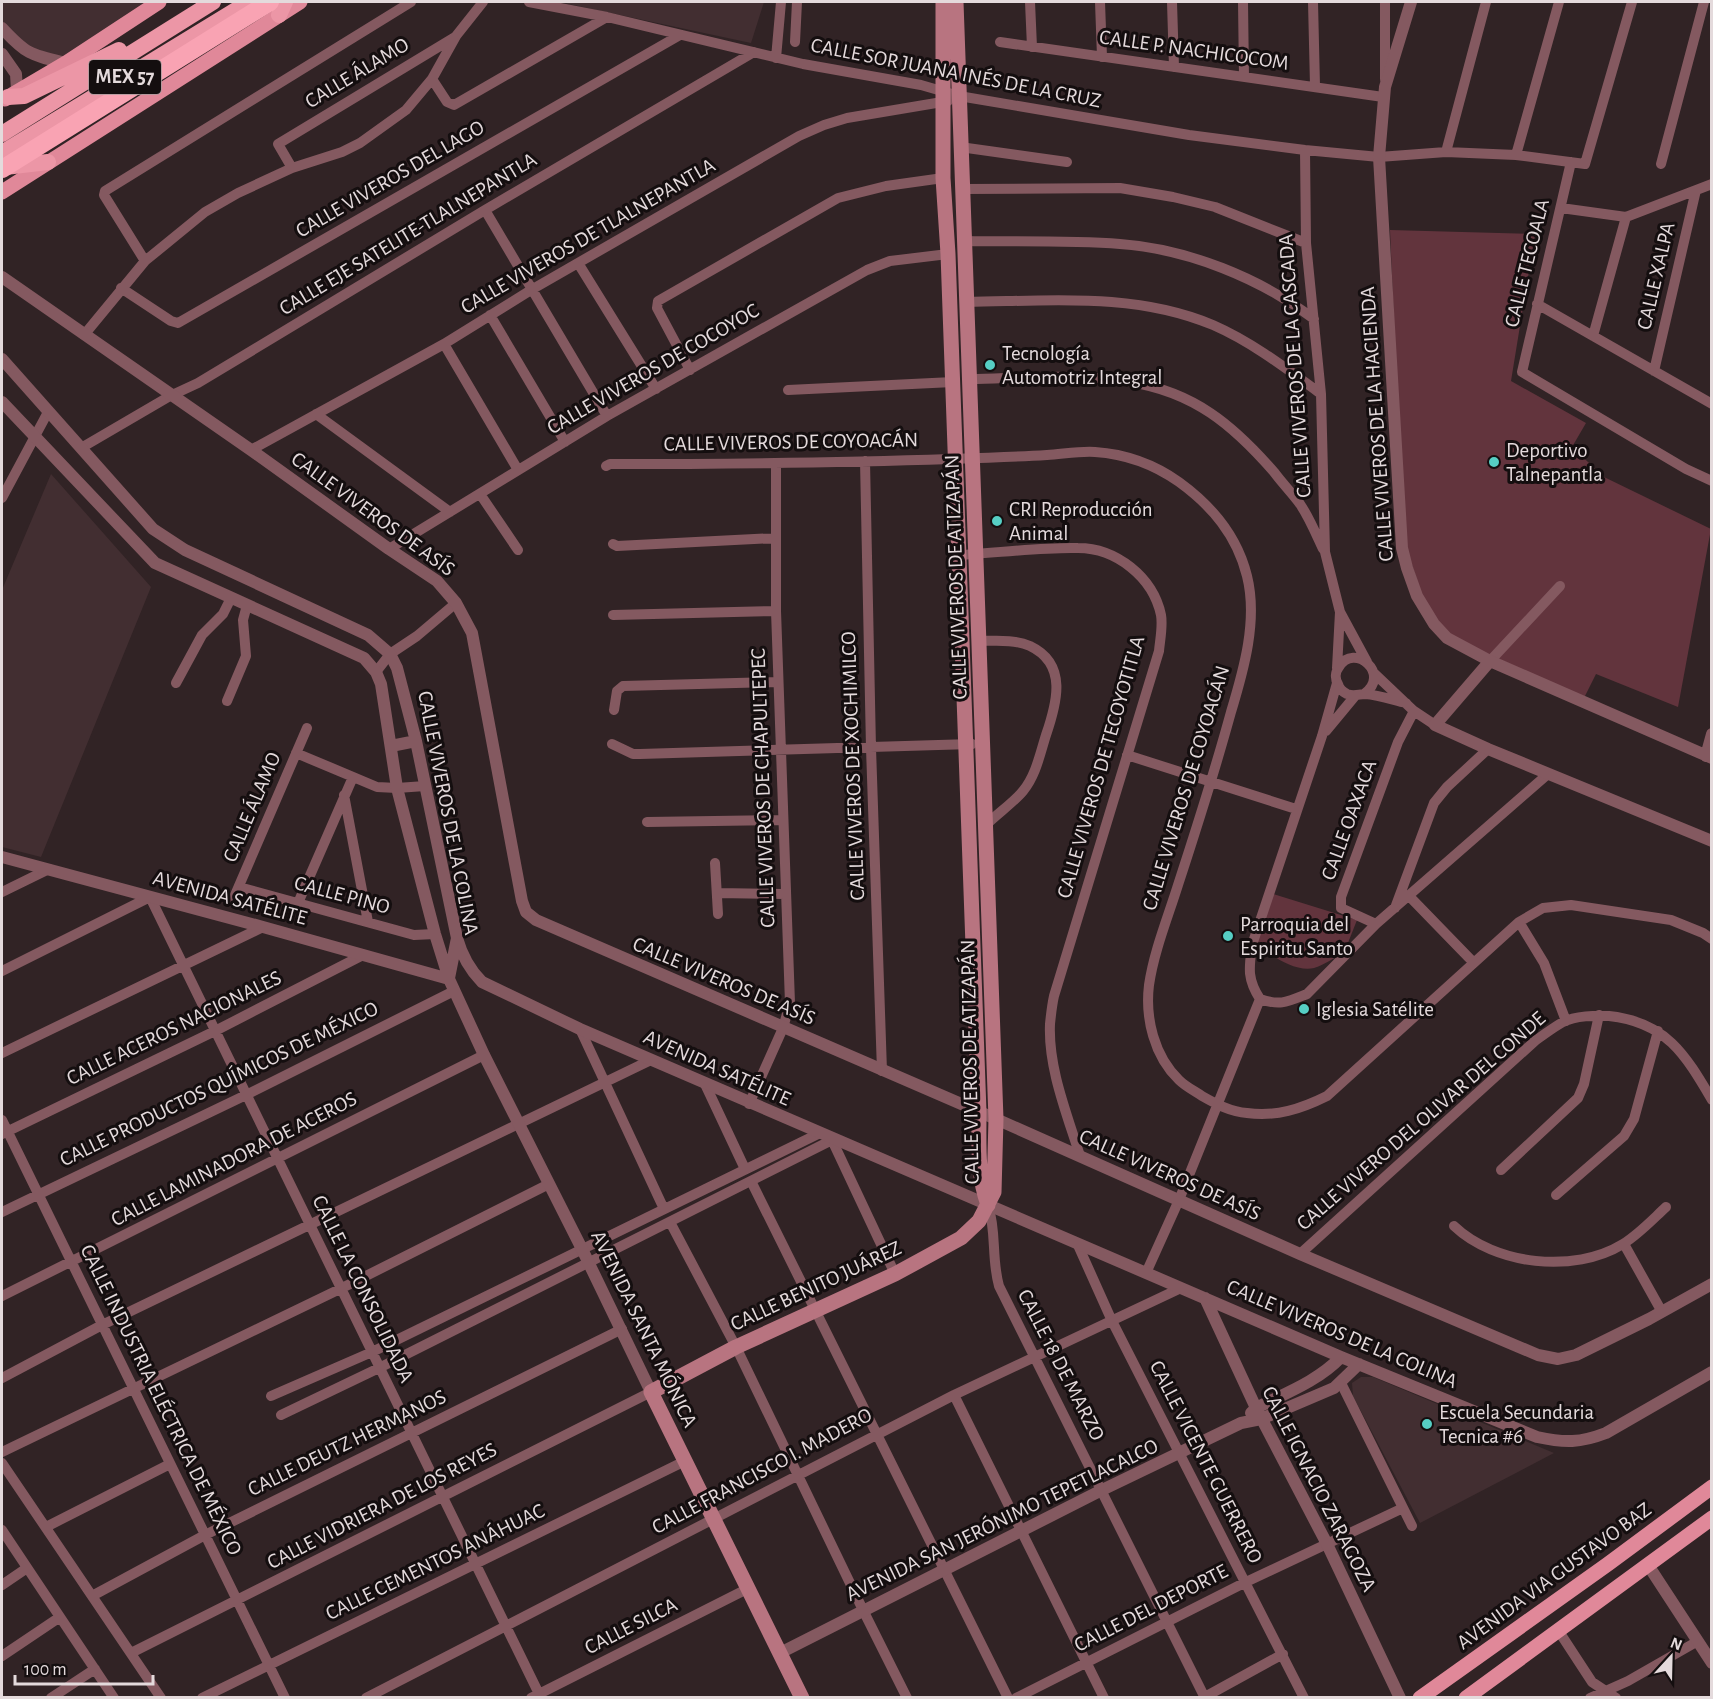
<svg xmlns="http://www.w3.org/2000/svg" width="1713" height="1699" viewBox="0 0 1713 1699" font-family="'Alegreya Sans',sans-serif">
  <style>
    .built { fill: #422e31 }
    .green { fill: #62343d }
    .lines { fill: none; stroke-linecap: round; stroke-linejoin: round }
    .minor { stroke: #845960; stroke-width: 10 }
    .tertiary { stroke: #845960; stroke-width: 12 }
    .secondary { stroke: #b87480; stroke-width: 15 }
    .primary { stroke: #e08899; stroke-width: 15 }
    .trunk { stroke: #ec96a6; stroke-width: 16 }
    .motorway { stroke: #f9a3b3; stroke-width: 18 }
    .poi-dot { fill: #56cec4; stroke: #140e0f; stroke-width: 2 }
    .labels { text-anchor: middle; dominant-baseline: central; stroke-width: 6; stroke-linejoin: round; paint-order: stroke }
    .shield { fill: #140e0f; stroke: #a69d9e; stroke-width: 1.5 }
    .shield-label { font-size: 20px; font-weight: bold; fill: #e4dadc }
    .street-label { font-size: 21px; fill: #e4dadc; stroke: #140e0f }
    .poi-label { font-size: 21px; fill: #e4dadc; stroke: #140e0f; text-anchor: start }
  </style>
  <rect width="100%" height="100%" fill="#312325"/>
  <path class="built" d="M2 2H159L66 63 38 57 2 28Z
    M559 2H764L751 43Z
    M51 474 151 587 41 857 2 847V590Z
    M1361 1377H1373L1554 1453 1420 1523 1353 1396 1352 1383Z"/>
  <path class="green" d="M1390 230 1535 234 1511 381 1586 423 1572 447 1604 477 1711 529 1678 707 1596 674 1584 698 1447 635 1422 595 1408 553 1402 506Z
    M1270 893 1357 920 1344 953C1335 957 1324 965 1314 968 1296 973 1265 954 1256 939Z"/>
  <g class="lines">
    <path class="minor" d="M529 2 607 17 803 64 921 85 959 96 1189 135 1305 150 1379 157 1446 152 1516 155 1585 164 1632 2
      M1030 2 1032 47
      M1100 2 1102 57
      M1172 2 1174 67
      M1243 2 1244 77
      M1313 2 1315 86
      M795 42 797 2
      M1000 42 1383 97
      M776 58 781 2
      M432 79 447 102 454 105 607 17
      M1385 79V2
      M960 147 1067 162
      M1305 150 1306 243 1321 394 1325 552 1340 612 1367 662
      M1446 152 1486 2
      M1516 155 1559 2
      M1571 162 1522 372 1686 469 1712 481
      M1661 164 1704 2
      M292 168 278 144 455 37
      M963 189 1120 188 1173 197 1215 207 1306 243
      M1561 208 1626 217 1712 184
      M485 210 607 416
      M965 241C1016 242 1069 240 1120 244 1188 249 1260 278 1314 319
      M145 261 104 195 105 191 411 2
      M578 263 656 389
      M121 288 171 321 178 323 680 35
      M967 302C1050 301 1135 292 1213 325 1252 342 1287 369 1321 394
      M1537 304 1712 404
      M490 315 565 442
      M84 335 145 261 205 212 238 193 292 168 342 152 360 143 406 110 432 79 456 36 483 2
      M1593 336 1626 217
      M444 344 518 470
      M690 370 657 308 658 301 838 198 886 186 943 178
      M1654 371 1696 190
      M970 379C1023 378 1078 373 1130 382 1194 392 1233 425 1274 472 1282 483 1292 493 1300 504 1309 517 1316 534 1323 549
      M788 390 953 382
      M316 414 450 512
      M81 448 170 396 198 383 485 210 754 52
      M251 450 444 344 531 290 799 136 824 125 847 118 948 101
      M865 461 871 748 882 1071
      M606 466 610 464C723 464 836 463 950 459 982 458 1015 457 1047 455 1063 454 1080 451 1095 452 1125 454 1155 465 1179 482 1212 506 1237 535 1247 576 1258 620 1244 669 1231 712 1215 770 1197 827 1178 885 1168 917 1154 951 1149 985 1145 1018 1154 1056 1179 1080 1186 1087 1195 1091 1202 1096 1216 1104 1231 1112 1247 1113 1276 1117 1301 1109 1327 1096L1519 922 1543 908 1571 905 1671 920 1703 933 1712 939
      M480 494 518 550
      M2 498 48 412
      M613 544 617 546 776 538
      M389 549 607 416 867 270 890 261 948 254
      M959 555C997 553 1041 547 1078 548 1116 548 1153 577 1161 615 1163 626 1160 640 1159 651L1054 996C1052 1005 1051 1014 1050 1024 1048 1068 1067 1114 1080 1156
      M613 615 776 611
      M979 641C995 641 1014 639 1030 646 1068 664 1057 703 1046 735 1040 754 1036 775 1023 791 1013 803 998 813 986 825
      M1490 661 1560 586
      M1337 668 1340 612
      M376 672 390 654 417 636 456 603
      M1374 673 1414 711 1435 725
      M176 683 202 635 223 614 231 598
      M1364 694C1392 674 1354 642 1339 667 1335 672 1335 679 1338 684 1339 688 1343 692 1347 694 1354 697 1359 694 1365 694 1379 695 1393 700 1406 703
      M227 701 246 656 243 620 247 605
      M614 710 617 691 623 686 778 682
      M1326 731 1355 696
      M612 744 633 754H640L972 744
      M296 753 377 787 397 788 425 786
      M1127 755 1296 809
      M344 795 368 922
      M647 822 783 820
      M715 863 718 914
      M239 887 414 935 435 934
      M2 892 49 869
      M717 893 786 894
      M1409 896 1474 963
      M232 902 307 728
      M298 903 353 777
      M1395 908 1434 803 1447 787 1488 749
      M1519 922 1544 963 1566 1021
      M1376 924 1341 908V897L1398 742 1414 711
      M2 971 150 897 541 1698
      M1260 999C1280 1006 1287 1002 1307 994L1376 924 1548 774
      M1260 999C1247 979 1249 968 1252 945L1322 736 1337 683
      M580 1029 664 1209
      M2 1053 263 927
      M705 1084 745 1169
      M749 1104 783 1028 790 1003 776 611V463
      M2 1120 285 1698
      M2 1134 215 1031 363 955
      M1501 1170 1578 1098 1584 1084 1599 1015
      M751 1181 1008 1698
      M1556 1195 1624 1136 1634 1119 1658 1031
      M988 1205C997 1233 991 1257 999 1286L1205 1698
      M2 1212 246 1095 454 991
      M670 1222 736 1347 863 1610 907 1698
      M1454 1226C1495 1265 1574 1274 1623 1244 1639 1234 1652 1220 1666 1207
      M1077 1243 1112 1321 1304 1698
      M1624 1244 1662 1312
      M1300 1254 1536 1040C1545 1034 1554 1027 1563 1022 1575 1016 1596 1015 1609 1016 1666 1022 1685 1054 1712 1100
      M1146 1273 1179 1200 1260 999
      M2 1296 484 1055
      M2 1378 102 1325 651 1060
      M1341 1383 1412 1526
      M954 1395 1104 1698
      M271 1396 372 1352 818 1134
      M281 1415 379 1368 832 1140 895 1274
      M2 1452 340 1289 549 1184
      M2 1463 161 1698
      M46 1527 170 1464
      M2 1530 114 1698
      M2 1585 27 1568
      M92 1596 205 1535 622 1329
      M1558 1630 1592 1682 1616 1698
      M131 1653 651 1392
      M2 1656 60 1617
      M51 1698 95 1669
      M202 1698 685 1461
      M366 1698 954 1395 1181 1288
      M531 1698 749 1588
      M1016 1698 1246 1582 1403 1508
      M1203 1698 1283 1654
      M1590 1698 1628 1681 1698 1641"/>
    <path class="tertiary" d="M1411 2 1385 87 1379 157 1402 548 1407 568 1417 596 1434 624 1447 638 1490 661 1712 758
      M2 28C27 55 31 55 66 63
      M2 54 16 74 17 90
      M2 277 251 450 389 549 437 581 456 603 472 633 522 901 526 912 536 920 996 1119 1300 1254 1538 1355 1558 1359 1576 1355 1649 1319 1712 1284
      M2 359 153 529 185 550 368 635 390 654 397 668 416 741 457 938 449 978
      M2 402 155 563 364 658 376 672 381 684 397 788 435 934 449 979 484 1055 582 1249 651 1392
      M1490 661 1435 725 1488 749 1712 841
      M391 746 416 741
      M1706 756 1712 734
      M2 857 263 927 449 979
      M457 938C462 956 469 969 482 982L580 1029 1341 1357 1537 1437C1565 1443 1580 1443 1606 1433L1712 1372
      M1205 1298 1256 1408 1327 1544 1400 1698
      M1251 1413 1256 1408C1286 1393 1318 1381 1341 1357
      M1648 1565 1712 1663
      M780 1653 1102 1490 1241 1423 1261 1419 1334 1388 1359 1364"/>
    <path class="secondary" d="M943 2V178L948 254 979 1112C979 1144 977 1175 988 1205
      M802 1698 651 1392 736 1347 895 1274 961 1238 979 1221 994 1192 996 1119 956 2"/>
    <path class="primary" d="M5 99 66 63 159 2
      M2 192 300 2
      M1420 1698 1608 1564 1712 1487
      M1466 1698 1712 1518"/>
    <path class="trunk" d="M279 15 285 2
      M8 97 24 96 119 50
      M2 134 213 2
      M2 153 249 2
      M5 167 48 162"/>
    <path class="motorway" d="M2 169 270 2"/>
  </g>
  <g class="poi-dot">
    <circle cx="990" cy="365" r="6"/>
    <circle cx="1494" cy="462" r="6"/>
    <circle cx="997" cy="521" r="6"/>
    <circle cx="1228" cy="936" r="6"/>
    <circle cx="1304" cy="1009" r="6"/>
    <circle cx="1427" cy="1424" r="6"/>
  </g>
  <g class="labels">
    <rect class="shield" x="89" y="60" width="72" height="34" rx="4.5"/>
    <g class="shield-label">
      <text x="125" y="77">MEX 57</text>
    </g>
    <g class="street-label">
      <text transform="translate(1194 50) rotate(8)">CALLE P. NACHICOCOM</text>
      <text transform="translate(357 73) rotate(-31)">CALLE ÁLAMO</text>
      <text transform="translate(956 73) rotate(11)">CALLE SOR JUANA INÉS DE LA CRUZ</text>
      <text transform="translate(390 179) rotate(-30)">CALLE VIVEROS DEL LAGO</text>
      <text transform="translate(408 234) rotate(-31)">CALLE EJE SATELITE-TLALNEPANTLA</text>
      <text transform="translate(588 236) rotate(-30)">CALLE VIVEROS DE TLALNEPANTLA</text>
      <text transform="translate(1527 263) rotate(-76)">CALLE TECOALA</text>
      <text transform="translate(1656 276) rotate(-77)">CALLE XALPA</text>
      <text transform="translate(1295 366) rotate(-94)">CALLE VIVEROS DE LA CASCADA</text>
      <text transform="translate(653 369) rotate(-30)">CALLE VIVEROS DE COCOYOC</text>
      <text transform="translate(1377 424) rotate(-94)">CALLE VIVEROS DE LA HACIENDA</text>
      <text transform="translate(791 442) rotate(-1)">CALLE VIVEROS DE COYOACÁN</text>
      <text transform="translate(373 514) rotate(36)">CALLE VIVEROS DE ASÍS</text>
      <text transform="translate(956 577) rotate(-92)">CALLE VIVEROS DE ATIZAPÁN</text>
      <text transform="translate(853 766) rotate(-92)">CALLE VIVEROS DE XOCHIMILCO</text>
      <text transform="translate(1101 767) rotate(-74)">CALLE VIVEROS DE TECOYOTITLA</text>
      <text transform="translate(763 788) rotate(-92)">CALLE VIVEROS DE CHAPULTEPEC</text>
      <text transform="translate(1186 788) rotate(-73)">CALLE VIVEROS DE COYOACÁN</text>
      <text transform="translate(252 807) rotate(-67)">CALLE ÁLAMO</text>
      <text transform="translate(448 813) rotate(79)">CALLE VIVEROS DE LA COLINA</text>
      <text transform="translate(1349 820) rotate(-70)">CALLE OAXACA</text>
      <text transform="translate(342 895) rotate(15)">CALLE PINO</text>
      <text transform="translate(230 898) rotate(15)">AVENIDA SATÉLITE</text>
      <text transform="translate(724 981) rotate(23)">CALLE VIVEROS DE ASÍS</text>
      <text transform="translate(174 1028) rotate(-26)">CALLE ACEROS NACIONALES</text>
      <text transform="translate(970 1062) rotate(-91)">CALLE VIVEROS DE ATIZAPÁN</text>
      <text transform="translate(717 1068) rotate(24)">AVENIDA SATÉLITE</text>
      <text transform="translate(219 1084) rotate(-26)">CALLE PRODUCTOS QUÍMICOS DE MÉXICO</text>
      <text transform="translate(1421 1121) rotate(-41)">CALLE VIVERO DEL OLIVAR DEL CONDE</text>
      <text transform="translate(234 1159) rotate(-27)">CALLE LAMINADORA DE ACEROS</text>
      <text transform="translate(1170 1175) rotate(24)">CALLE VIVEROS DE ASÍS</text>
      <text transform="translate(816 1286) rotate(-25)">CALLE BENITO JUÁREZ</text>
      <text transform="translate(363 1289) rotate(64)">CALLE LA CONSOLIDADA</text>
      <text transform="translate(644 1329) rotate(64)">AVENIDA SANTA MÓNICA</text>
      <text transform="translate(1342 1334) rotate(23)">CALLE VIVEROS DE LA COLINA</text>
      <text transform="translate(1061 1365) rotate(63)">CALLE 18 DE MARZO</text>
      <text transform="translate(161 1400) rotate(64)">CALLE INDUSTRIA ELÉCTRICA DE MÉXICO</text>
      <text transform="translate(347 1443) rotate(-26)">CALLE DEUTZ HERMANOS</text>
      <text transform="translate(1206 1462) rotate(63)">CALLE VICENTE GUERRERO</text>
      <text transform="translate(762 1471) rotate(-28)">CALLE FRANCISCO I. MADERO</text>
      <text transform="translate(1319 1489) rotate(63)">CALLE IGNACIO ZARAGOZA</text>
      <text transform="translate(382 1506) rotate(-27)">CALLE VIDRIERA DE LOS REYES</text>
      <text transform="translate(1002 1520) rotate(-26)">AVENIDA SAN JERÓNIMO TEPETLACALCO</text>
      <text transform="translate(435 1562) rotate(-26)">CALLE CEMENTOS ANÁHUAC</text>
      <text transform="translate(1554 1576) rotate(-36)">AVENIDA VIA GUSTAVO BAZ</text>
      <text transform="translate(1151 1608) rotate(-27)">CALLE DEL DEPORTE</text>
      <text transform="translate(631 1626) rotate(-27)">CALLE SILCA</text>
    </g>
    <g class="poi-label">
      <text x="1002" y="353">Tecnología<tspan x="1002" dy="24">Automotriz Integral</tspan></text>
      <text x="1506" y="450">Deportivo<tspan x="1506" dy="24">Talnepantla</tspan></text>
      <text x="1009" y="509">CRI Reproducción<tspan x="1009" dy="24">Animal</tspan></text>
      <text x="1240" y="924">Parroquia del<tspan x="1240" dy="24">Espiritu Santo</tspan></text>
      <text x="1316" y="1009">Iglesia Satélite</text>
      <text x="1439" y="1412">Escuela Secundaria<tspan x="1439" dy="24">Tecnica #6</tspan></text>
    </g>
  </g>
  <rect width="1713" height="1699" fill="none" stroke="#e4dadc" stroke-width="6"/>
  <g transform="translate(1671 1657) rotate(22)" stroke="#140e0f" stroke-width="4.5" paint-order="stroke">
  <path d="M0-4.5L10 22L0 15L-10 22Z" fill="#e4dadc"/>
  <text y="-9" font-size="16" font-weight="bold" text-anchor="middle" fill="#e4dadc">N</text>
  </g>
  <path d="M15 1675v9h138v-9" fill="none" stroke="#e4dadc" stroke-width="3"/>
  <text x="24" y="1675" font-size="18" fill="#e4dadc" stroke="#140e0f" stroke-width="4.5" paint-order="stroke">100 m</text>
</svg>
